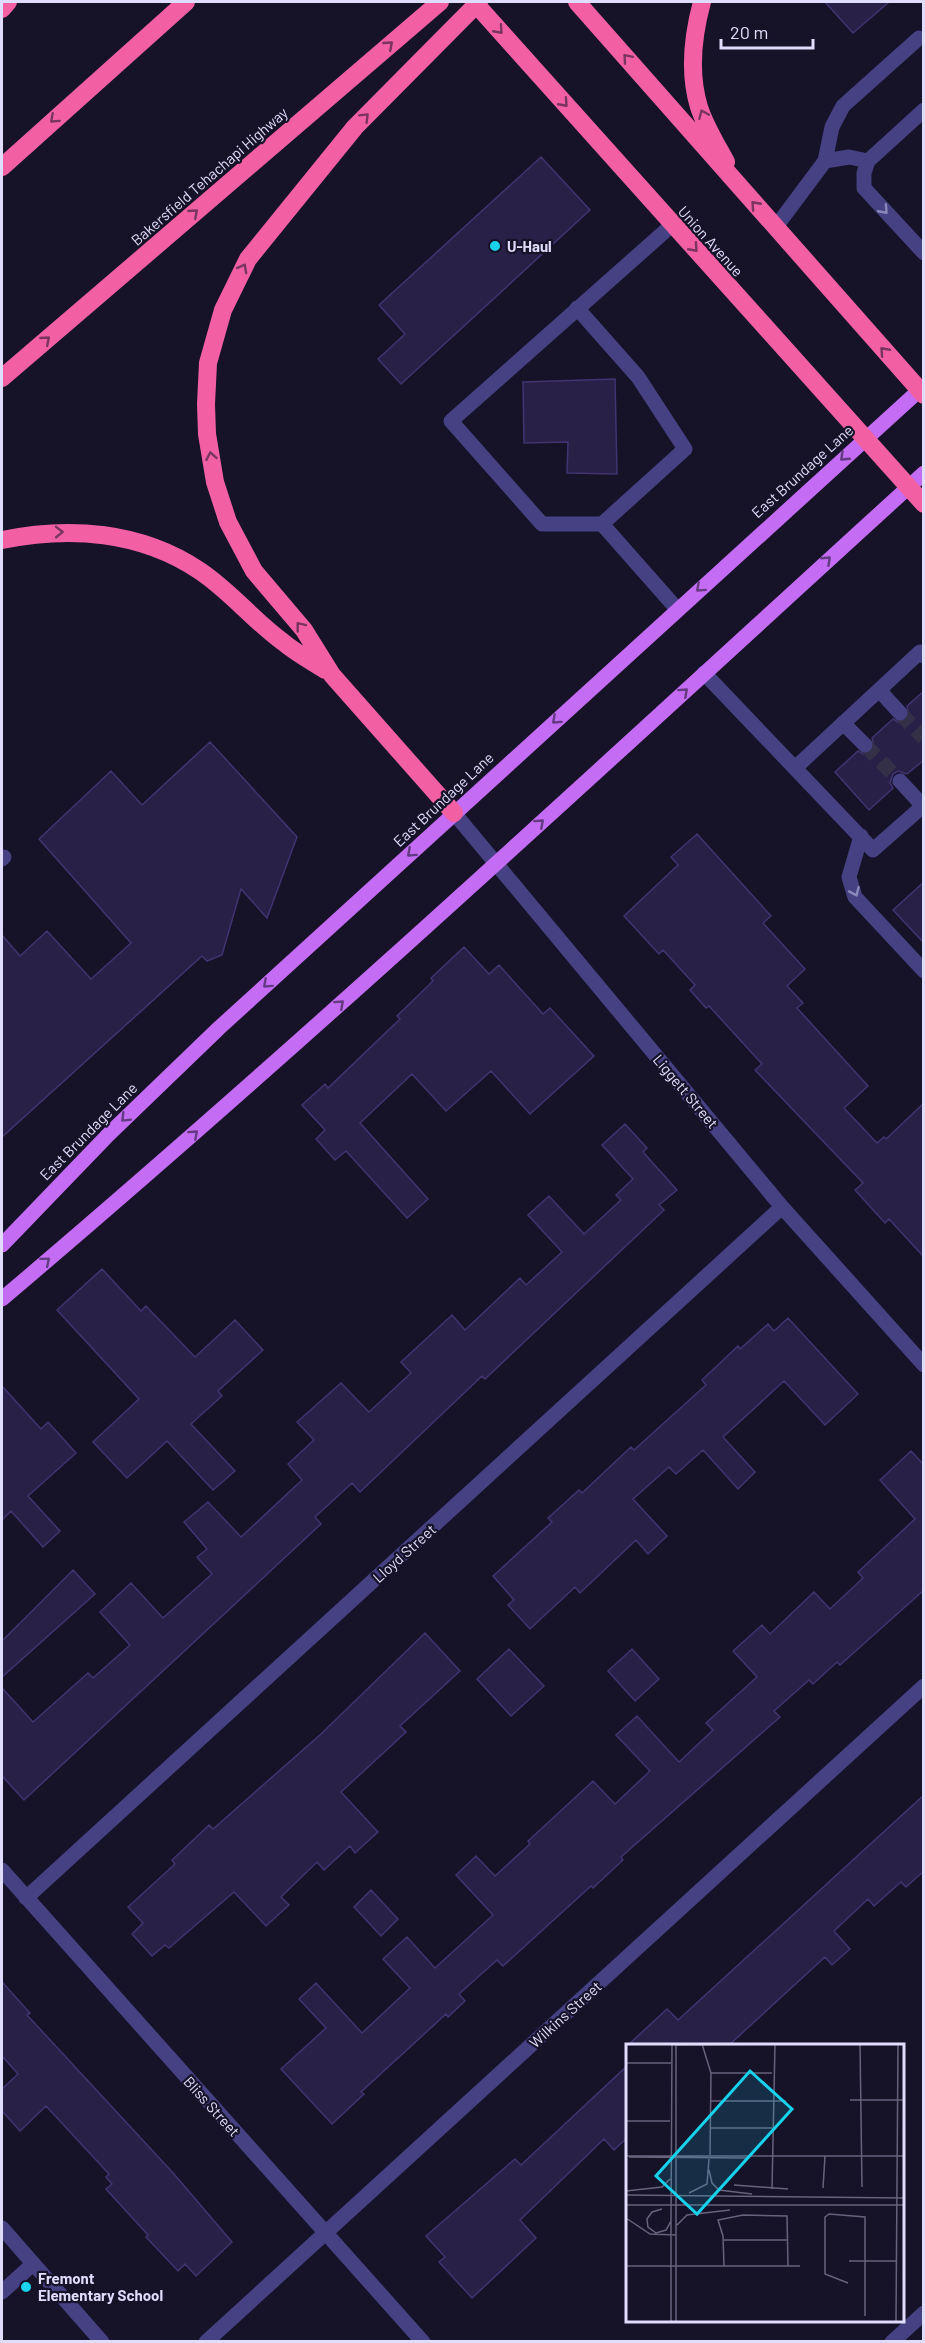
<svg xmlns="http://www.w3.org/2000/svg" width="925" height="2343" viewBox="0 0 925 2343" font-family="Barlow,sans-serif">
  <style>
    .building { fill: #292047; stroke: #413471; stroke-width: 1.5 }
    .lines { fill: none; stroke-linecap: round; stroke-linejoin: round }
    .minor-tunnel { stroke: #343048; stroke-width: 15; stroke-dasharray: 15 8; stroke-linecap: butt }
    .minor { stroke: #454183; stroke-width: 15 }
    .major { stroke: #c46cf3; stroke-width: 15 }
    .highway { stroke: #f260a3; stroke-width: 18 }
    .highway-bridge { stroke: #f260a3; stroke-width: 18 }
    .oneway { stroke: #79355f }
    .oneway2 { stroke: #8b87b9 }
    .oneway3 { stroke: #643a83 }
    .poi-dot { fill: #17d2ed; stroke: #161228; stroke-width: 2 }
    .labels { text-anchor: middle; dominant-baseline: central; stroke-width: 4.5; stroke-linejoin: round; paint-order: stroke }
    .street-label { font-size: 15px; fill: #e0dcfc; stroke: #161228 }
    .poi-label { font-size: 15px; font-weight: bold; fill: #e0dcfc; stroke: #161228; text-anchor: start }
    .inset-road { fill: none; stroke: #67637d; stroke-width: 1.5 }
    .view { fill: #17d2ed; fill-opacity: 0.15; stroke: #17d2ed; stroke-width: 3 }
    .inset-edge { fill: none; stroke: #e0dcfc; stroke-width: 3 }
  </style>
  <rect width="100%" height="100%" fill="#161228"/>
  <path class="building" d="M825 2H889L853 33Z
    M541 157 590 210 401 384 378 359 405 334 379 305Z
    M615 379 617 474 567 473 568 442 524 443 523 382Z
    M924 691V760L907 774 898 771 893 774 890 783 893 788 869 810 835 772 858 751 863 754 871 752 874 747 872 738 893 719 898 722 906 721 909 715 907 706Z
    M210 742 297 837 267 918 241 889 222 955 207 961 202 956 2 1137V935L20 956 47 931 91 979 131 943 39 839 111 771 142 805Z
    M697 834 771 916 763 923 805 969 787 986 803 1003 797 1008 868 1086 844 1108 877 1143 884 1137 886 1139 924 1103V1257L889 1219 885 1223 855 1190 863 1183 755 1070 762 1064 709 1006 706 1008 690 990 695 985 663 950 659 954 624 916 678 865 671 857Z
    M924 882V943L893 910Z
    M464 947 489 974 499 965 543 1014 550 1008 594 1056 530 1114 491 1071 446 1111 412 1074 360 1123 428 1199 407 1218 346 1151 335 1160 316 1139 325 1130 302 1105 325 1084 328 1088 400 1019 397 1016 433 981 431 978Z
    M625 1124 647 1148 643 1152 677 1190 659 1205 664 1210 485 1379 482 1376 360 1492 352 1483 315 1517 321 1524 24 1800 2 1776V1688L33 1722 88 1673 93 1678 130 1645 100 1612 131 1583 163 1618 212 1574 197 1557 207 1549 184 1522 208 1502 241 1537 302 1480 288 1464 314 1440 297 1422 341 1383 369 1412 411 1373 401 1362 452 1315 465 1330 520 1278 526 1285 562 1252 528 1215 549 1196 584 1234 621 1200 616 1195 633 1179 602 1145Z
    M102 1269 141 1311 146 1306 195 1357 235 1320 263 1350 218 1391 222 1396 191 1424 235 1471 213 1490 167 1441 127 1478 93 1442 139 1399 57 1310Z
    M788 1318 858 1394 825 1425 784 1381 723 1437 755 1472 738 1489 703 1450 676 1474 669 1467 633 1499 667 1536 648 1554 636 1540 580 1593 575 1587 530 1629 508 1605 514 1600 493 1576 552 1522 548 1518 579 1490 582 1493 631 1447 634 1450 706 1385 702 1380 738 1346 740 1349 768 1324 774 1331Z
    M2 1386 41 1429 48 1422 76 1453 28 1496 60 1531 43 1547 11 1511 2 1520Z
    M911 1451 924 1465V1590L840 1665 837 1662 813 1684 809 1680 774 1711 780 1717 621 1857 623 1860 593 1888 591 1886 503 1966 497 1960 459 1994 465 2001 448 2017 446 2014 361 2092 364 2094 332 2124 281 2069 326 2028 299 1999 316 1983 362 2033 410 1988 383 1959 407 1937 435 1968 493 1915 456 1875 476 1856 495 1876 530 1844 528 1841 593 1781 615 1804 650 1771 616 1735 637 1716 679 1762 713 1730 706 1723 757 1677 733 1651 762 1625 770 1634 814 1592 830 1609 863 1578 858 1572 915 1519 880 1480Z
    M73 1570 95 1594 2 1677V1641Z
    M425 1633 460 1671 400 1726 406 1732 341 1792 378 1832 355 1853 350 1846 324 1870 317 1862 281 1897 289 1905 266 1926 234 1892 169 1948 165 1945 152 1956 132 1934 143 1923 128 1907 175 1864 172 1860 209 1825 213 1829 321 1734Z
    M509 1649 544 1686 511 1716 477 1679Z
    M632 1649 659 1679 635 1701 608 1671Z
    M924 1795V1871L906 1887 901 1882 874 1906 868 1899 834 1931 850 1949 832 1965 825 1957 728 2046H627L667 2009 678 2020Z
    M371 1890 398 1919 381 1936 354 1907Z
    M2 1982 30 2013 27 2015 174 2174 232 2242 196 2276 185 2264 178 2271 146 2237 148 2235 106 2189 112 2184 106 2177 109 2174 46 2106 20 2131 2 2111V2089L18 2074 2 2056Z
    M628 2065V2137L614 2150 604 2139 520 2220 536 2238 472 2298 439 2262 445 2257 426 2236 515 2159 521 2165Z"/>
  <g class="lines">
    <path class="minor-tunnel" d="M900 713 924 738
      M865 745 900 781"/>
    <path class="minor" d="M924 110 868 161 864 173V188L924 253
      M825 161 832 127 843 106 919 38
      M672 225 451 421 542 524H602L677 609
      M775 228 825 161 849 157 868 161
      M577 308 638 377 685 449 602 524
      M704 673 873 850 924 805
      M879 690 900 713
      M843 723 865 745
      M795 768 920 652 924 656
      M900 781 923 806
      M454 813 782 1207 924 1365
      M861 836 849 877 855 897 924 971
      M2 859 4 857
      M2 1870 423 2342
      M26 1898 782 1207
      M2 2228 102 2342
      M2 2292 33 2264
      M206 2342 924 1686
      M892 2342 924 2313"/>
    <path class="major" d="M2 1245 109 1134 219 1028 924 386
      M2 1299C317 1032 619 751 924 473"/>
    <path class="highway" d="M577 2 924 395
      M702 2C693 35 689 74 699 107 705 126 717 145 726 162
      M2 9 8 2
      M525 59 924 504
      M2 167 186 2
      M2 378 440 2
      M2 540C69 526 141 531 200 571 230 591 254 621 283 642 296 653 311 661 325 670
      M454 813 332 675 304 630 254 571 228 522 215 482 207 434 206 404 208 363 223 310 248 259 355 127 479 2"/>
    <path class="highway-bridge" d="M474 2 525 59"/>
  </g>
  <defs><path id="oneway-chevron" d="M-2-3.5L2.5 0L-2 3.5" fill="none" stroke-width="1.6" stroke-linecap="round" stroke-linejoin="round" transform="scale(1.5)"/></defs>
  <g class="oneway">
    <use href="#oneway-chevron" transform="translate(499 30) rotate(48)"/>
    <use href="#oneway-chevron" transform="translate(389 45) rotate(-41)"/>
    <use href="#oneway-chevron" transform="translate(627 58) rotate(-131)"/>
    <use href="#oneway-chevron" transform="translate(564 103) rotate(48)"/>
    <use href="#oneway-chevron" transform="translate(703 114) rotate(-113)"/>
    <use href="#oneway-chevron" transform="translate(365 117) rotate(-45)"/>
    <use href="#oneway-chevron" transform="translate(54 119) rotate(138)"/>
    <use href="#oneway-chevron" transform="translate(755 205) rotate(-132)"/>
    <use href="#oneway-chevron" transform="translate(194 213) rotate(-41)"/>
    <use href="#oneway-chevron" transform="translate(694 248) rotate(48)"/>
    <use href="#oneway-chevron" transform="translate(243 268) rotate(-61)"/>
    <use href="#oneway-chevron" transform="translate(46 340) rotate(-41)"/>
    <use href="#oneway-chevron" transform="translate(884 351) rotate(-132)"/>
    <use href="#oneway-chevron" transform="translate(211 456) rotate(-100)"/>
    <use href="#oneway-chevron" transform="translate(59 532) rotate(-1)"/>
    <use href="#oneway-chevron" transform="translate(300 626) rotate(-128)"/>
  </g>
  <g class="oneway2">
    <use href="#oneway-chevron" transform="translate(884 210) rotate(48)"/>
    <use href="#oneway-chevron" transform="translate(855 892) rotate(66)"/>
  </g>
  <g class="oneway3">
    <use href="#oneway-chevron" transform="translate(844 457) rotate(137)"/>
    <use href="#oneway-chevron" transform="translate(827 560) rotate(-43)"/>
    <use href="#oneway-chevron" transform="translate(700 588) rotate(138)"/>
    <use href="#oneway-chevron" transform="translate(684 692) rotate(-42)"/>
    <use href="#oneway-chevron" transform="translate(556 720) rotate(138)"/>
    <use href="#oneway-chevron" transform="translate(540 823) rotate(-42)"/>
    <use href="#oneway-chevron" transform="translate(411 853) rotate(138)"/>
    <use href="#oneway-chevron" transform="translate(267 984) rotate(138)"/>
    <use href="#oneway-chevron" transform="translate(340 1004) rotate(-42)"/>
    <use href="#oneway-chevron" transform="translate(125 1118) rotate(135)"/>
    <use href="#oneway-chevron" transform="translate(194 1134) rotate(-42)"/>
    <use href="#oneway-chevron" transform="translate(46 1261) rotate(-40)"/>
  </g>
  <g class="poi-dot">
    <circle cx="495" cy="246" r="6"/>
    <circle cx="26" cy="2287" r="6"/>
  </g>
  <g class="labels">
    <g class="street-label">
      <text transform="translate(209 176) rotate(-41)">Bakersfield Tehachapi Highway</text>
      <text transform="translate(711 241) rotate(48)">Union Avenue</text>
      <text transform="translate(802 471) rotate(-42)">East Brundage Lane</text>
      <text transform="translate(443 799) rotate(-43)">East Brundage Lane</text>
      <text transform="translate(686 1091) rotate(50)">Liggett Street</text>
      <text transform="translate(88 1131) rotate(-45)">East Brundage Lane</text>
      <text transform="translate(404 1553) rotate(-42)">Lloyd Street</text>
      <text transform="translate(565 2014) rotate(-42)">Wilkins Street</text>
      <text transform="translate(212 2106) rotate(48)">Bliss Street</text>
    </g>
    <g class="poi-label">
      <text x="507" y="246">U-Haul</text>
      <text x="38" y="2278">Fremont<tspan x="38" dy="17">Elementary School</tspan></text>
    </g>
  </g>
  <g transform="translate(626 2044)">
    <rect width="278" height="278" fill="#161228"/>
    <path class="inset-road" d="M76 0 85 29 84 111M234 0 236 143M50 1 165 0M0 19H45M85 29H146M224 56H278M85 57H160M0 77H44M85 84H146M0 112H278M3 113 120 114M83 126 86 139 93 146 126 150M108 141 162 145M197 144 199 112M146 145 149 0M0 147 36 143 44 135M63 149 81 140 83 115M0 151 278 154M0 161H278M36 165 26 168 21 175 22 183 30 189 40 186 45 177 46 0M0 174 24 190 50 191V0M51 181 61 171 104 166M98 196H162M223 217H271M0 222H174M98 222 97 192 92 176 117 171 161 172 162 222M222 239 199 230V173L203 170 239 173V272M45 277V177M50 277V191M270 277 272 0"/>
    <path class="view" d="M124 27 166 65 71 170 30 132Z"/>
    <rect width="278" height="278" class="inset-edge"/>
  </g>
  <rect width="925" height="2343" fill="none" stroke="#e0dcfc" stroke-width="6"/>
  <path d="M721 39v9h92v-9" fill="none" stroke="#e0dcfc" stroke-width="3"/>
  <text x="730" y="39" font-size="18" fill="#e0dcfc" stroke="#161228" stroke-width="4.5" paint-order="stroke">20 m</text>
</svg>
